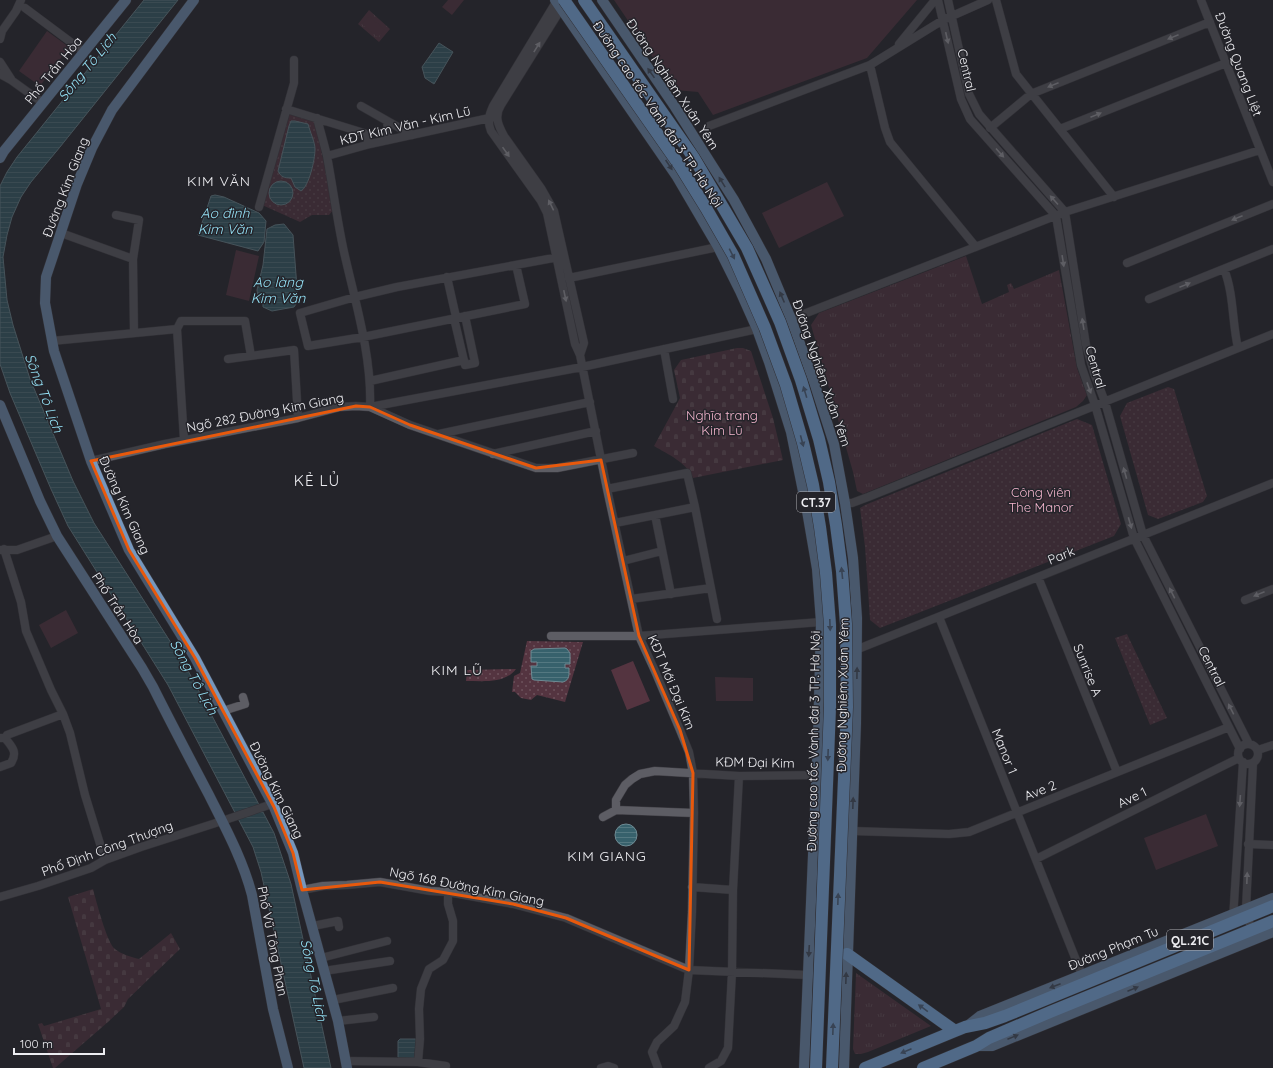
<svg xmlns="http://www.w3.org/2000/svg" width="1273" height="1068" viewBox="0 0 1273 1068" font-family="Quicksand,sans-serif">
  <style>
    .grass { fill: url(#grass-tufts) }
    .cemetery { fill: url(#cemetery-stones) }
    .park { fill: url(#park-dots) }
    .garden { fill: #543440 }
    .water { fill: url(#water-rules); stroke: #6e8b94 }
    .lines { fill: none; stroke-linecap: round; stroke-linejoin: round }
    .minor-casing { stroke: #3f3e44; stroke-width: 9 }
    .major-casing { stroke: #3f3e44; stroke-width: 11 }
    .highway-casing { stroke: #3f3e44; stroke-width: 13 }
    .minor { stroke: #5d5d64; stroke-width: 8 }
    .major { stroke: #7697bd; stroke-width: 10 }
    .highway { stroke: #86bdf8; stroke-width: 12 }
    .highway-bridge-casing { stroke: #3f3e44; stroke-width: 13; stroke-linecap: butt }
    .highway-bridge { stroke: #86bdf8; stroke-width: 12 }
    .oneway { fill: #a5a5aa }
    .oneway2 { fill: #455265 }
    .oneway3 { fill: #506987 }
    .marked { fill: none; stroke: #e8590c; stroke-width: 3; stroke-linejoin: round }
    .labels { text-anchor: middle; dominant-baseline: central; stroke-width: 3; stroke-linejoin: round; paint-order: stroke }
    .shield { fill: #24242a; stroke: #b1b1b5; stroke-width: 1 }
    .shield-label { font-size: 12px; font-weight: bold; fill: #ededf1 }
    .street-label { font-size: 13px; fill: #ededf1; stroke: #24242a }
    .park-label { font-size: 13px; fill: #f6b6ce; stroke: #24242a }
    .water-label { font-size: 14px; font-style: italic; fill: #93dff3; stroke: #24242a }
    .neighbourhood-label { font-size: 14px; letter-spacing: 1px; fill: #ededf1; stroke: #24242a }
    .quarter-label { font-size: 15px; letter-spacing: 1px; fill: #ededf1; stroke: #24242a }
  </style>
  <defs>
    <pattern id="grass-tufts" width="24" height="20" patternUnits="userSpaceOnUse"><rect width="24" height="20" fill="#543440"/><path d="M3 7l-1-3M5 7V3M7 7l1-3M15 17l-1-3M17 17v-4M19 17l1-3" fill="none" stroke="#6d525c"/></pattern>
    <pattern id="cemetery-stones" width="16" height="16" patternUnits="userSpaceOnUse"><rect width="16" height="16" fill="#543440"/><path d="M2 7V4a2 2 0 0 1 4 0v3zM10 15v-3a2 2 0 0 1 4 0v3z" fill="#6d525c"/></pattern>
    <pattern id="park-dots" width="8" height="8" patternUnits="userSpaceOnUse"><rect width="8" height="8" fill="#543440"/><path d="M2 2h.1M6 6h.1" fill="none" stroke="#6d525c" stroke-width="1.8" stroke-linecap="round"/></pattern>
    <pattern id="water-rules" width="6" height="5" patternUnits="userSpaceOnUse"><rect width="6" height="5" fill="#37616c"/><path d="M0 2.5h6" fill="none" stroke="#547881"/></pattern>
  </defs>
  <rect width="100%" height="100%" fill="#24242a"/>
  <path class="grass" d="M369 10 390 29 379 42 358 24Z
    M966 256 982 304 1009 292 1007 285 1011 283 1014 289 1059 270 1077 368 1087 395 1083 401 1076 407 863 494 857 491 853 472 811 325 819 313Z
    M856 973 931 1026 868 1052 861 1054H855L853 1049Z"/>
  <path class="cemetery" d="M737 348H743L751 351 773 418 783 460 693 478C686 462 669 455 654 446L680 398 674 370 681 360Z
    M93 889C96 900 107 943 115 949 121 954 131 957 139 959L171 933 180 949 128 999 124 1007 108 1022 55 1068H53L38 1024 42 1023 44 1026 101 1009 68 897Z"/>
  <path class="park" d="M289 113 315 121 334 209 329 215H312L300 222 262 205Z
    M1168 387 1174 389 1207 496 1203 502 1158 519 1148 515 1120 416 1127 403Z
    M1077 419 1092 425 1121 524 1114 536 880 628 870 620 865 547 860 508 865 505Z
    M1127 634 1167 718 1150 725 1115 638Z
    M527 641 583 642 565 702 537 695 531 700 521 698 515 692H512L514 676 520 673Z
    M516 669C505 684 483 681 466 681L467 670Z"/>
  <path class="garden" d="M448 0H464L452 15 442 7Z
    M614 0H917L867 58 713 115 698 92 675 90Z
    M369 16 385 30 378 37 362 24Z
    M47 31 69 47 40 86 19 71Z
    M827 182 844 216 779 248 762 213Z
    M236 250 259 256 249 301 226 295Z
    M66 610 78 633 51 648 39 625Z
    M633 661 650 701 627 710 611 670Z
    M715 677 753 678V701H716Z
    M1206 814 1218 846 1156 870 1144 838Z"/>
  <path class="water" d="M144 0H178L60 147 31 182 21 197 12 217 7 235 3 257 7 300 13 325 30 379 73 481 94 523 184 663 274 833 291 884 331 1068H304L261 872 253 847 168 685 68 526 51 489 10 393 0 364V186L7 172 17 157Z
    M439 43 453 52 434 84 425 78 422 67Z
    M291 121H295L308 124C310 132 315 142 315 149 315 160 309 186 301 191L295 187 291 178C284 178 281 177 278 171L289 126Z
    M269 193a12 12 0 1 1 24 0a12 12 0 1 1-24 0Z
    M215 195 224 197 259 213 266 221 264 242 258 251 198 235 211 196Z
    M284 224 293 235 298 301 294 307 272 311 263 307V302L258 297 257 290 263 265 267 229 275 225Z
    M565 648 567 649 570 653V664H565V668H569C569 674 570 680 563 682L534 680 532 679 531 666H537V662H531V651L534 649Z
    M615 835a11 11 0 1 1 22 0a11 11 0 1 1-22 0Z
    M400 1039H416V1058L400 1059 398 1057V1041Z"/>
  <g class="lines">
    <g class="minor-casing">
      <path id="minor" d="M938 0 961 99 970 119 1056 216 1081 365 1095 405 1134 538 1240 749
        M948 0 969 94 979 114 1065 212 1086 345 1094 373 1105 402 1143 535 1249 744
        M996 0 1016 74 1114 197
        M1201 0 1273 182
        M556 2 493 106C489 115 487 121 491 131L541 201 547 213 575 344 580 355 607 489 639 636 655 671 680 730 689 752 693 773 694 813 692 912 689 970 685 1002 674 1026 657 1042 652 1052 658 1068
        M25 8 84 52
        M561 9 501 105C494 116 498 125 504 136L541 188 554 211 584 343 580 355
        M0 39 2 31 16 11 21 0
        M899 44 935 0
        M0 62 11 79
        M870 65 885 128 890 142 976 247
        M0 74 11 80 43 103
        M361 106 412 135
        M286 109 364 133 370 144
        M317 118C320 130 324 143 327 156 333 188 337 220 344 252 355 301 372 356 370 407
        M387 121 389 140
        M709 126 870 65 943 20 988 0
        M990 128 1031 94 1210 22
        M1060 129 1226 63
        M327 156 370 144 494 117
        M259 207 294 83V60
        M116 215 139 220 133 259 134 333
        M61 233 133 259
        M1127 263 1273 204
        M516 265 525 304 363 337 308 346 300 313 355 297 397 287 564 256
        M1224 269C1234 294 1232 322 1238 348
        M447 277 456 317
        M569 278 718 247
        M1149 299 1273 249
        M454 318 465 365 475 363 465 316
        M791 319 1065 212 1260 150
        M177 329 184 440
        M52 341 177 329 181 321H245L251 356
        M664 349 673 399
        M228 359 294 350 298 418
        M370 381 464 360
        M370 407 582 367 757 329
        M439 434 590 402
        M493 454 596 431
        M91 461 165 444 298 418 340 407 356 406 370 407 410 425 536 468H557L633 453
        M607 489 687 473 695 507
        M845 503H852L868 497 1273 334
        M655 515 671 594
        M615 523 695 507 717 619
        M4 549 21 602 26 631 51 690 63 714 70 733 85 795 105 860
        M1 550H17L57 536
        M623 561 662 551
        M1038 577 1117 772
        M631 599 711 588
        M1245 600 1273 589
        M939 617 1084 980
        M551 636H639L821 622
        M858 649 1273 483
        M223 711 245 704 243 697
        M0 738H5L7 735 63 714
        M1238 754a10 10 0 1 1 20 0a10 10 0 1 1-20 0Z
        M1258 750 1273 745
        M1253 763 1246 909 1247 917 1254 934
        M0 767 11 763C18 752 12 747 5 738
        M694 813 616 810V800L625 785 632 779 640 774 655 771 739 776 816 775
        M603 817 616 810
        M852 831 949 834 969 832 1229 727
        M1248 844 1273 845
        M1036 859 1239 758
        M692 887 733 890
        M302 890 323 886 347 885 380 882 430 891 448 892 513 904 566 918 689 970 808 975
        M0 897 38 886 91 868 105 860 141 847 222 821 272 804
        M1233 919 1243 762
        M313 926 338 921 339 927
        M321 958 387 941
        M324 971 390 961
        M333 1000 393 988
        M338 1021 374 1017
        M346 1061 418 1062 446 1066
        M418 1062 420 1039 419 1009 421 989 429 969 443 960 453 941V921L448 904V892
        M601 1068 608 1066 614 1068
        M709 1068 721 1061 728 1048 732 972 733 890 739 776"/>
    </g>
    <g class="major-casing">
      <path id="major" d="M194 0 112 110 92 148 77 184 46 277 45 303 54 351 91 461 129 550 195 658 274 807 293 853 302 890 338 1021 347 1068
        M555 0 677 177 718 247 740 291 757 329 769 362 791 432 807 511 817 569 821 622 818 737 804 1068
        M602 0 675 107 734 200 766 259 791 319 814 382 834 444 845 503 853 558 857 618 856 723 844 1068
        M0 158 4 151 126 0
        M0 405 40 501 57 536 142 668 153 687C171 723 190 759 209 795 225 827 243 860 252 895L273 1009 288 1068
        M966 1027 980 1016 1273 898
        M976 1046H992L1273 932"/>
    </g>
    <g class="highway-casing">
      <path id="highway" d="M847 954 955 1031
        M865 1068 955 1031 965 1027 985 1023 1005 1016 1273 906
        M923 1068 976 1046 989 1038 1050 1012 1273 921"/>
    </g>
    <use href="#minor" class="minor"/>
    <use href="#major" class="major"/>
    <use href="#highway" class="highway"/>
    <g class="highway-bridge-casing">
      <path id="highway-bridge" d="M564 0 680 166 706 208 733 255 765 328 786 385 803 443 813 485 820 527 826 573 830 625V707L816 1068
        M584 0 694 158 747 248 780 322 801 380 819 439 829 482 836 525 842 571 846 624 847 707 832 1068"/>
    </g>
    <use href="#highway-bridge" class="highway-bridge"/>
  </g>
  <defs><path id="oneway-solid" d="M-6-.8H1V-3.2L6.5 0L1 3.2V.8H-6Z"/></defs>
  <g class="oneway">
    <use href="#oneway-solid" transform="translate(1173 37) rotate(158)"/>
    <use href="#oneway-solid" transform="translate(947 38) rotate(77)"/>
    <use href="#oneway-solid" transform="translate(537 47) rotate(-58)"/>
    <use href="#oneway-solid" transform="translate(1053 85) rotate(158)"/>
    <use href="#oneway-solid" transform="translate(1096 115) rotate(-22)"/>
    <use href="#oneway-solid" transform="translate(506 152) rotate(55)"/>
    <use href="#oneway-solid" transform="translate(1000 153) rotate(48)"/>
    <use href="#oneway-solid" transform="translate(1054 200) rotate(-132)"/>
    <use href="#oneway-solid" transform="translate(551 205) rotate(-116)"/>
    <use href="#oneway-solid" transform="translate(1237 218) rotate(158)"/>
    <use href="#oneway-solid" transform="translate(1063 261) rotate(81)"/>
    <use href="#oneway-solid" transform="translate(1185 285) rotate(-22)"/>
    <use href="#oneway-solid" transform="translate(565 296) rotate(78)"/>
    <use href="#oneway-solid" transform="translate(1083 324) rotate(-99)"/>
    <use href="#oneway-solid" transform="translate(1089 388) rotate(70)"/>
    <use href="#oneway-solid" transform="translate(1125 473) rotate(-106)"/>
    <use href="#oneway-solid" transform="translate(1130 523) rotate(74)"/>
    <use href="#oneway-solid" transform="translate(1172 593) rotate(-117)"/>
    <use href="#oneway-solid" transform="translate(1259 594) rotate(158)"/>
    <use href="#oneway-solid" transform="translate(1231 709) rotate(-117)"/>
    <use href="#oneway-solid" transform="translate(1240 801) rotate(94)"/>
    <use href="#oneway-solid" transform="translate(1247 878) rotate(-88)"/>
  </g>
  <g class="oneway2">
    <use href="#oneway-solid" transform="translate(651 73) rotate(-125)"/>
    <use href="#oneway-solid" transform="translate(669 165) rotate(56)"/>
    <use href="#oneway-solid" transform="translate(722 182) rotate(-122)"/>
    <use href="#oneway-solid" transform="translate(782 297) rotate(-113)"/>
    <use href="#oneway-solid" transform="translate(857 673) rotate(-89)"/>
    <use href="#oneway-solid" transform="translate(853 803) rotate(-88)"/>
    <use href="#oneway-solid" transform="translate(809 951) rotate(93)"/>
    <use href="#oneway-solid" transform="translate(846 978) rotate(-88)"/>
    <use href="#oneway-solid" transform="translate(1055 986) rotate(159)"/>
    <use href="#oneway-solid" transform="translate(1133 989) rotate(-22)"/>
    <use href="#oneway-solid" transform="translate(1013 1037) rotate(-22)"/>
  </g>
  <g class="oneway3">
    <use href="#oneway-solid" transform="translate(732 254) rotate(63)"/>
    <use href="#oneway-solid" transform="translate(805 392) rotate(-107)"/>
    <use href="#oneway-solid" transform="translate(802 441) rotate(75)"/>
    <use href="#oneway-solid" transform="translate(842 573) rotate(-96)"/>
    <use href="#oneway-solid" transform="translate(830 625) rotate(88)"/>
    <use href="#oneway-solid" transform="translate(828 755) rotate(92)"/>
    <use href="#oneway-solid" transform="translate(838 899) rotate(-88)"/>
    <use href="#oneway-solid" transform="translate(923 1008) rotate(-144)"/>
    <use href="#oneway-solid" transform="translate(833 1029) rotate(-88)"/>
    <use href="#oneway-solid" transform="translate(906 1051) rotate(157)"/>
  </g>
  <path d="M0 0H1273V1068H0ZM356 406 370 407 410 425 536 468 601 460 639 636 680 730 693 773 689 970 566 918 513 904 380 882 302 890 293 853 274 807 195 658 129 550 91 461Z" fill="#24242a" fill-opacity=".55" fill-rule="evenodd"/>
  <path class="marked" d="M356 406 370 407 410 425 536 468 601 460 639 636 680 730 693 773 689 970 566 918 513 904 380 882 302 890 293 853 274 807 195 658 129 550 91 461Z"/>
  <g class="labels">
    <g class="shield">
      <rect x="797" y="492" width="38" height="20" rx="3"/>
      <rect x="1167" y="930" width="46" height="20" rx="3"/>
    </g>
    <g class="shield-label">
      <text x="816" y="502">CT.37</text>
      <text x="1190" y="940">QL.21C</text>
    </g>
    <g class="street-label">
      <text transform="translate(1239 64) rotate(69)">Đường Quang Liệt</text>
      <text transform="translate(53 70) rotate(-51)">Phố Trần Hòa</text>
      <text transform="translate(967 70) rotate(77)">Central</text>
      <text transform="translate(673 84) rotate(56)">Đường Nghiêm Xuân Yêm</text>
      <text transform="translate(658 114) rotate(56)">Đường cao tốc Vành đai 3 TP. Hà Nội</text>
      <text transform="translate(405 125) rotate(-13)">KĐT Kim Văn - Kim Lũ</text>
      <text transform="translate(65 187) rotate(-69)">Đường Kim Giang</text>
      <text transform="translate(1096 367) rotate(74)">Central</text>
      <text transform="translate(822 373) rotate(71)">Đường Nghiêm Xuân Yêm</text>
      <text transform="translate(265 412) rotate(-11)">Ngõ 282 Đường Kim Giang</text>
      <text transform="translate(125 505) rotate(66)">Đường Kim Giang</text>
      <text transform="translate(1061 555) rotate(-22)">Park</text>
      <text transform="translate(118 608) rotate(57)">Phố Trần Hòa</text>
      <text transform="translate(1212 666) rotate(63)">Central</text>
      <text transform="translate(1088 670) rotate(68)">Sunrise A</text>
      <text transform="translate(672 682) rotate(67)">KĐT Mới Đại Kim</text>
      <text transform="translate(842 695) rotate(-89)">Đường Nghiêm Xuân Yêm</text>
      <text transform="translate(813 741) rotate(-89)">Đường cao tốc Vành đai 3 TP. Hà Nội</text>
      <text transform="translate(1005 751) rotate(68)">Manor 1</text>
      <text transform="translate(755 762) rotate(1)">KĐM Đại Kim</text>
      <text transform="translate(277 790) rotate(64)">Đường Kim Giang</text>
      <text transform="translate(1040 790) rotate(-22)">Ave 2</text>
      <text transform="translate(1132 797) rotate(-26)">Ave 1</text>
      <text transform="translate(107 848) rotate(-20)">Phố Định Công Thượng</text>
      <text transform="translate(467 886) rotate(11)">Ngõ 168 Đường Kim Giang</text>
      <text transform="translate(273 941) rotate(79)">Phố Vũ Tông Phan</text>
      <text transform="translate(1113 948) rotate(-22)">Đường Phạm Tu</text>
    </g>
    <g class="park-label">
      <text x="722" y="415">Nghĩa trang<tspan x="722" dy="15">Kim Lũ</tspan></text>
      <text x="1041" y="492">Công viên<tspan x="1041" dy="15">The Manor</tspan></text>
    </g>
    <g class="water-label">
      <text transform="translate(87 67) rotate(-51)">Sông Tô Lịch</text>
      <text x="225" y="213">Ao đình<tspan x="225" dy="16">Kim Văn</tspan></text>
      <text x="278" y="282">Ao làng<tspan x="278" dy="16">Kim Văn</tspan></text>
      <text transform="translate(44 393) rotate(69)">Sông Tô Lịch</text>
      <text transform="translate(194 677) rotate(61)">Sông Tô Lịch</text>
      <text transform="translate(314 980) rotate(78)">Sông Tô Lịch</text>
    </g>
    <g class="neighbourhood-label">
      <text x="219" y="181">KIM VĂN</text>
      <text x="457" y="670">KIM LŨ</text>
      <text x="607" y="856">KIM GIANG</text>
    </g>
    <g class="quarter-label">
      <text x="317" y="480">KẺ LỦ</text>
    </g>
  </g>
  <path d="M14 1048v6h90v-6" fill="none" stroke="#ededf1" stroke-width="2"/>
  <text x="20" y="1048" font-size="12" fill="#ededf1" stroke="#24242a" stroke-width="3" paint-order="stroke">100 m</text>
</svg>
